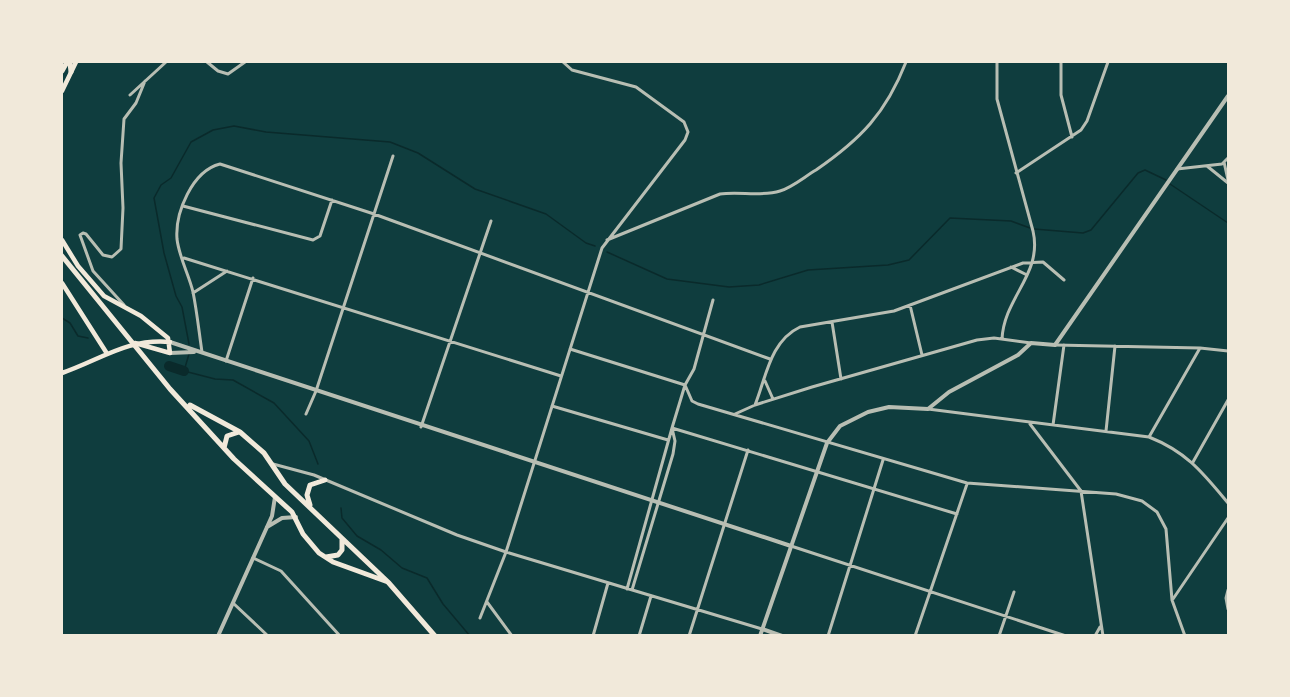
<svg xmlns="http://www.w3.org/2000/svg" width="1290" height="697" viewBox="0 0 1290 697" font-family="Poppins,sans-serif">
  <style>
    .lines { fill: none; stroke-linecap: round; stroke-linejoin: round }
    .stream { stroke: #0a2a2b; stroke-width: 1.5 }
    .river { stroke: #0a2a2b; stroke-width: 10 }
    .minor { stroke: #b8beb3; stroke-width: 3 }
    .tertiary { stroke: #b8beb3; stroke-width: 4 }
    .secondary { stroke: #f1e9da; stroke-width: 4.5 }
    .primary { stroke: #f1e9da; stroke-width: 5 }
  </style>
  <rect width="100%" height="100%" fill="#0f3d3e"/>
  <g class="lines">
    <path class="stream" d="M1170 184 1228 223
      M1034 229 1083 233 1091 230 1138 173 1145 170 1166 180
      M607 252 667 279 729 287 759 285 808 270 888 265 909 260 950 218 1011 221 1030 228
      M62 318 70 323 78 336 88 338
      M189 344 182 307 176 296 164 253 154 198 161 185 171 178 191 142 213 130 234 126 266 132 390 142 418 153 475 189 546 214 586 243 595 246
      M189 354 184 371 215 379 233 380 274 403 309 441 318 464
      M341 508 342 518 357 536 381 550 402 568 427 578 443 604 470 636"/>
    <path class="river" d="M169 366 184 371"/>
    <path class="minor" d="M207 62 218 71 228 74 245 62
      M997 62V99L1033 231C1043 274 1004 297 1002 339
      M1061 62V95L1072 137
      M130 95 166 62
      M1224 162 1228 180
      M1207 166 1228 183
      M1177 169 1222 164 1228 158
      M1016 173 1081 130 1087 121 1108 62
      M183 206 313 240 320 236 332 200
      M607 240 720 194C739 191 761 197 780 191 793 187 804 177 816 170 861 139 886 113 906 62
      M184 258 561 376
      M1011 267 1027 275
      M193 293 227 271
      M124 305 93 271 80 235 83 233 86 234 103 255 112 257 121 249 123 208 121 163 124 119 136 103 145 81
      M910 305 922 355
      M832 322 841 379
      M1055 345 1200 348 1228 351
      M570 349 685 385
      M202 352C199 332 197 312 193 292 189 275 179 257 177 239 175 213 192 171 220 164L374 214 770 359
      M226 361 253 278
      M765 381 773 399
      M685 385 692 401 698 404 967 483 1116 494 1142 501 1157 512 1166 529 1172 600 1185 636
      M755 405C766 378 770 341 800 327L894 311 1023 263 1043 262 1064 280
      M552 406 668 440
      M928 409 1149 437C1187 452 1203 473 1228 503
      M306 414 316 391 393 156
      M735 414 755 405 812 387 977 340 994 338 1031 343
      M1030 424 1081 491 1103 636
      M1053 425 1064 345
      M421 427 491 221
      M672 428 957 514
      M1106 431 1115 346
      M1149 437 1200 348
      M1193 462 1228 400
      M273 464 314 475 457 535 506 552 762 629
      M791 546 1066 636
      M253 558 281 571 340 636
      M627 589 672 428 685 385 694 369 713 300
      M632 590 673 454 675 441 672 428
      M1228 590 1226 598 1228 609
      M1173 599 1228 518
      M487 602 512 636
      M233 603 268 636
      M480 618 506 552 602 248 685 140 688 132 684 122 636 87 572 70 563 62
      M593 636 608 583
      M639 636 651 596
      M689 636 748 450
      M828 636 883 460
      M915 636 967 484
      M999 636 1014 592
      M1095 636 1100 627"/>
    <path class="tertiary" d="M170 342 791 546
      M170 353 194 352
      M267 527 282 518 296 517
      M762 629 782 636
      M218 636 272 516 275 497
      M760 636 827 443 840 426 868 412 889 407 928 409 949 392 1018 355 1031 343 1055 345 1228 96"/>
    <path class="secondary" d="M62 91 76 62
      M62 240 78 266 104 296 141 316 168 338 170 353 135 343
      M62 283 106 352
      M62 373C100 360 128 338 170 342"/>
    <path class="primary" d="M70 62 71 72
      M62 71 67 62
      M62 256 170 389 234 459 292 512 303 534 319 553 333 562 388 582
      M190 405 240 432 264 453 285 484 388 582 435 636
      M224 448 227 436 239 432
      M310 505 307 495 310 485 325 480
      M326 557 338 555 342 550V539"/>
  </g>
  <rect width="1290" height="697" fill="none" stroke="#f1e9da" stroke-width="126"/>
</svg>
